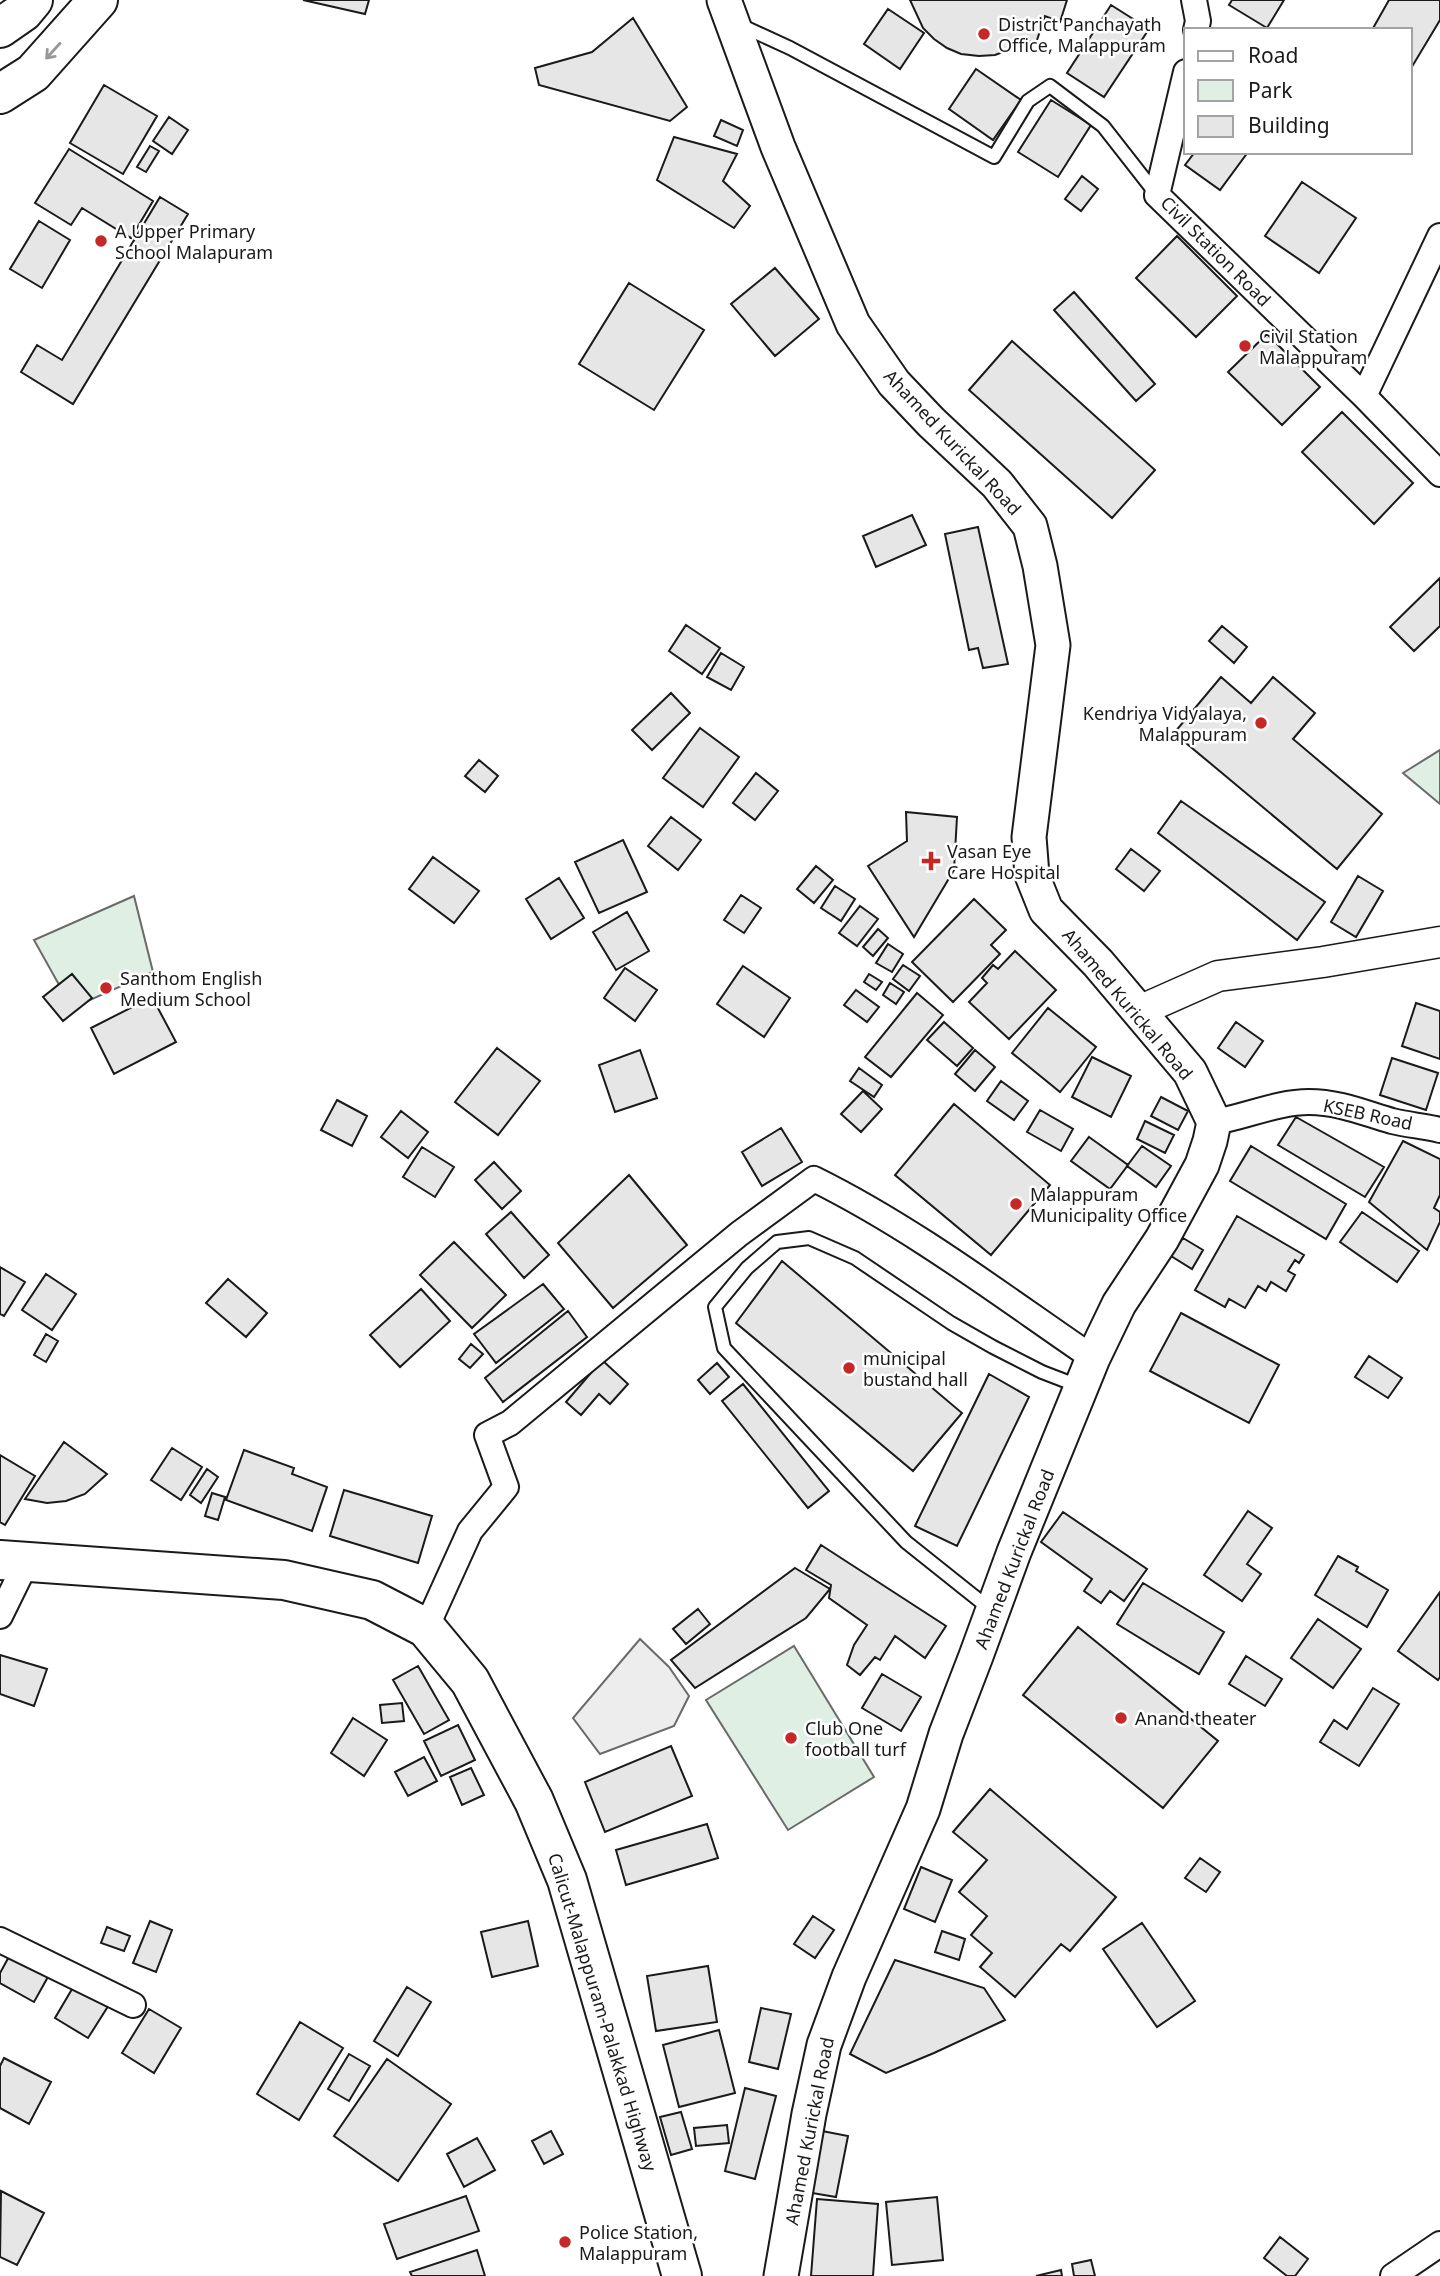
<svg xmlns="http://www.w3.org/2000/svg" width="1440" height="2276" viewBox="0 0 1440 2276" font-family="'Noto Sans',sans-serif">
  <style>
    .green { fill: #e0efe3; stroke: #6a6a6a; stroke-width: 2 }
    .parking { fill: #ededed; stroke: #6a6a6a; stroke-width: 2 }
    .building { fill: #e6e6e6; stroke: #1a1a1a; stroke-width: 2 }
    .lines { fill: none; stroke-linecap: round; stroke-linejoin: round }
    .service-casing { stroke: #1a1a1a; stroke-width: 16 }
    .minor-casing { stroke: #1a1a1a; stroke-width: 28 }
    .tertiary-casing { stroke: #1a1a1a; stroke-width: 33 }
    .secondary-casing { stroke: #1a1a1a; stroke-width: 37 }
    .trunk-casing { stroke: #1a1a1a; stroke-width: 42 }
    .service { stroke: #fff; stroke-width: 12 }
    .minor { stroke: #fff; stroke-width: 24 }
    .tertiary { stroke: #fff; stroke-width: 30 }
    .secondary { stroke: #fff; stroke-width: 33 }
    .trunk { stroke: #fff; stroke-width: 38 }
    .oneway { stroke: #989898 }
    .poi-dot { fill: #c62828; stroke: #fff; stroke-width: 2.5 }
    .labels { text-anchor: middle; dominant-baseline: central; stroke-width: 5; stroke-linejoin: round; paint-order: stroke }
    .poi-label { font-size: 18px; fill: #1a1a1a; stroke: #fff; text-anchor: start }
    .street-label { font-size: 18px; fill: #1a1a1a; stroke: #fff }
  </style>
  <rect width="100%" height="100%" fill="#fff"/>
  <path class="green" d="M1440 750V804L1403 773Z
    M134 896 153 972 72 1008 34 940Z
    M794 1646 874 1777 788 1830 706 1700Z"/>
  <path class="parking" d="M640 1639 669 1667 689 1696 674 1726 600 1754 573 1718Z"/>
  <path class="building" d="M303 0H369L365 14Z
    M910 0H1067L1060 22 1045 16 1036 43 1025 40 1011 49 995 55 979 56 961 54 947 48 934 39 923 28Z
    M1232 0H1284L1267 28 1229 5Z
    M1389 0H1440V20L1410 70V30H1372Z
    M1111 5 1149 29 1104 97 1067 73Z
    M888 9 924 33 900 69 864 44Z
    M633 18 687 107 670 121 539 85 535 68 592 52Z
    M976 69 1021 100 993 140 949 109Z
    M104 85 157 116 123 174 70 143Z
    M1051 100 1091 125 1058 177 1018 152Z
    M169 117 188 130 172 154 153 141Z
    M721 120 743 130 737 146 714 136Z
    M674 137 737 154 723 181 750 206 734 228 657 180Z
    M150 146 159 151 146 172 137 167Z
    M69 149 153 201 131 238 82 208 71 225 35 203Z
    M1195 152H1248L1220 190 1185 165Z
    M1082 176 1098 189 1081 211 1065 199Z
    M1302 182 1356 218 1319 273 1265 236Z
    M160 197 188 214 73 404 21 372 37 345 62 360Z
    M39 221 70 240 42 288 10 269Z
    M1177 236 1237 296 1196 337 1136 278Z
    M775 268 819 319 775 356 731 304Z
    M629 283 704 330 654 410 579 364Z
    M1074 292 1155 384 1136 401 1054 310Z
    M1267 334 1320 387 1282 425 1228 372Z
    M1012 341 1155 470 1112 518 969 390Z
    M1342 412 1413 483 1374 524 1302 452Z
    M912 515 926 545 876 567 863 536Z
    M978 527 1008 664 983 668 978 648 969 650 945 534Z
    M1440 578V626L1414 651 1390 627Z
    M686 625 720 648 702 674 669 651Z
    M1222 626 1247 647 1234 663 1209 641Z
    M721 653 744 667 731 690 707 677Z
    M1221 677 1251 703 1273 677 1315 713 1293 739 1382 814 1337 869 1174 733Z
    M671 693 690 713 652 750 632 730Z
    M700 728 739 757 703 807 663 778Z
    M479 760 498 776 485 792 465 776Z
    M756 773 778 791 755 820 733 803Z
    M1181 801 1325 902 1297 940 1158 833Z
    M906 812 957 817 954 870 914 937 868 866 907 841Z
    M671 817 701 840 678 870 648 846Z
    M623 840 647 892 599 913 575 862Z
    M1131 849 1160 871 1144 891 1116 869Z
    M433 857 479 891 454 923 409 889Z
    M816 866 833 880 814 903 797 889Z
    M1358 876 1383 891 1356 937 1331 922Z
    M559 878 584 918 551 939 526 899Z
    M835 886 855 899 841 921 821 908Z
    M741 895 761 908 744 933 724 920Z
    M974 899 1006 930 991 945 1000 954 953 1002 912 962Z
    M860 906 878 919 857 946 839 933Z
    M627 912 649 951 616 970 593 932Z
    M878 929 888 938 873 956 863 947Z
    M888 944 903 954 892 972 876 963Z
    M1015 951 1056 990 1009 1039 969 1002 987 983 982 978 993 965 998 969Z
    M903 965 920 976 909 991 893 979Z
    M743 966 790 998 764 1037 717 1004Z
    M625 968 657 990 635 1021 604 998Z
    M72 974 92 998 63 1021 43 997Z
    M869 974 882 982 876 990 864 982Z
    M890 983 904 992 896 1004 883 995Z
    M856 990 879 1007 867 1022 844 1005Z
    M917 993 943 1015 891 1077 865 1057Z
    M152 997 176 1042 114 1074 91 1028Z
    M1416 1003 1440 1011V1059L1402 1046Z
    M1048 1008 1096 1047 1060 1092 1012 1053Z
    M944 1022 973 1048 957 1066 927 1040Z
    M1236 1022 1263 1041 1245 1067 1218 1048Z
    M497 1048 540 1081 498 1135 455 1102Z
    M640 1050 657 1098 615 1112 599 1065Z
    M975 1050 995 1067 975 1091 955 1074Z
    M1092 1057 1131 1076 1111 1117 1072 1097Z
    M1392 1058 1438 1073 1426 1110 1380 1095Z
    M859 1068 882 1085 874 1097 850 1081Z
    M1001 1081 1028 1101 1014 1120 987 1101Z
    M863 1091 882 1109 861 1132 841 1114Z
    M1161 1097 1188 1111 1178 1130 1151 1116Z
    M337 1100 367 1116 352 1146 321 1130Z
    M954 1104 1050 1185 991 1255 895 1175Z
    M1040 1110 1073 1129 1061 1151 1027 1132Z
    M401 1111 428 1132 408 1158 381 1137Z
    M1296 1117 1384 1167 1365 1197 1278 1145Z
    M1145 1121 1174 1135 1165 1153 1137 1139Z
    M781 1128 802 1162 762 1186 742 1152Z
    M1089 1137 1128 1165 1110 1189 1071 1161Z
    M1403 1141 1440 1159V1195L1434 1208 1440 1212V1222L1427 1250 1369 1202Z
    M1142 1146 1171 1166 1156 1187 1127 1166Z
    M1251 1146 1346 1204 1326 1239 1230 1181Z
    M422 1147 454 1167 435 1197 403 1177Z
    M494 1162 521 1191 502 1209 475 1180Z
    M629 1175 687 1245 613 1308 558 1243Z
    M511 1212 549 1255 524 1278 486 1234Z
    M1362 1212 1419 1251 1397 1282 1340 1242Z
    M1237 1216 1304 1255 1299 1263 1295 1260 1288 1271 1295 1275 1286 1291 1271 1282 1266 1291 1258 1286 1245 1308 1229 1299 1225 1307 1195 1290Z
    M1183 1238 1203 1250 1192 1269 1171 1256Z
    M454 1242 506 1295 472 1328 420 1275Z
    M782 1261 962 1413 913 1471 736 1323Z
    M0 1267 25 1282 4 1316 0 1314Z
    M46 1274 76 1294 52 1330 22 1310Z
    M228 1279 267 1313 246 1337 206 1303Z
    M543 1284 564 1309 496 1363 474 1334Z
    M421 1289 450 1321 400 1367 370 1335Z
    M568 1311 587 1337 503 1402 485 1378Z
    M1181 1313 1279 1365 1249 1423 1150 1371Z
    M46 1334 58 1341 46 1362 34 1355Z
    M471 1344 483 1354 470 1368 459 1359Z
    M1369 1356 1402 1378 1388 1398 1355 1377Z
    M602 1360 628 1384 610 1404 599 1394 581 1415 566 1402Z
    M717 1363 729 1377 710 1394 698 1380Z
    M989 1374 1029 1397 957 1546 915 1526Z
    M743 1384 829 1491 808 1508 722 1401Z
    M64 1442 107 1474 85 1494 66 1501 47 1503 25 1499Z
    M172 1448 202 1467 181 1500 151 1480Z
    M244 1450 294 1468 292 1474 327 1487 312 1531 226 1500Z
    M0 1455 35 1476 5 1525 0 1522Z
    M207 1469 218 1477 201 1503 190 1495Z
    M344 1490 432 1516 418 1563 330 1536Z
    M212 1493 225 1497 218 1520 205 1516Z
    M1248 1511 1272 1528 1247 1564 1261 1574 1242 1601 1204 1575Z
    M1063 1512 1147 1569 1124 1601 1110 1591 1101 1603 1084 1591 1092 1579 1041 1542Z
    M821 1545 946 1626 925 1658 895 1636 880 1660 875 1657 860 1675 847 1665 854 1645 867 1625 829 1598 831 1585 806 1570Z
    M1338 1556 1358 1567 1356 1571 1388 1590 1367 1627 1315 1595Z
    M795 1568 830 1589 806 1618 695 1688 671 1660Z
    M1143 1583 1224 1632 1199 1674 1117 1624Z
    M1440 1592V1677L1438 1680 1398 1651Z
    M698 1609 710 1624 686 1644 673 1629Z
    M1318 1619 1361 1649 1333 1688 1291 1658Z
    M1078 1627 1218 1741 1163 1808 1023 1695Z
    M0 1655 47 1669 34 1706 0 1694Z
    M1246 1656 1282 1679 1265 1706 1229 1684Z
    M418 1666 449 1720 424 1734 393 1680Z
    M882 1674 921 1697 901 1731 862 1708Z
    M1373 1688 1399 1704 1359 1766 1320 1742 1334 1720 1347 1729Z
    M402 1703 404 1721 382 1723 380 1705Z
    M353 1718 387 1740 364 1776 331 1753Z
    M458 1725 475 1760 441 1776 424 1741Z
    M671 1746 692 1796 605 1832 585 1782Z
    M424 1757 437 1781 408 1796 395 1772Z
    M471 1768 484 1795 462 1805 450 1777Z
    M990 1789 1116 1897 1070 1951 1061 1944 1015 1997 980 1967 992 1953 971 1935 987 1916 959 1892 987 1860 953 1832Z
    M707 1824 718 1858 626 1885 616 1850Z
    M1200 1858 1220 1872 1206 1892 1185 1878Z
    M921 1867 952 1880 935 1922 904 1909Z
    M813 1916 834 1930 815 1958 794 1944Z
    M150 1921 172 1930 156 1972 133 1963Z
    M528 1921 538 1966 492 1977 481 1932Z
    M1142 1923 1195 2001 1157 2027 1103 1949Z
    M107 1927 130 1936 124 1951 101 1943Z
    M942 1931 965 1939 959 1960 935 1952Z
    M11 1953 49 1975 34 2002 0 1983V1973Z
    M895 1960 984 1988 1005 2020 934 2053 886 2073 850 2054Z
    M708 1966 717 2022 656 2031 647 1976Z
    M78 1979 112 2000 88 2038 55 2018Z
    M407 1987 431 2002 398 2056 374 2041Z
    M761 2008 791 2014 778 2069 749 2062Z
    M149 2009 181 2028 154 2073 122 2053Z
    M300 2022 343 2048 299 2120 257 2094Z
    M719 2030 735 2093 679 2107 663 2045Z
    M349 2054 370 2066 349 2101 328 2089Z
    M4 2058 51 2082 29 2124 0 2108V2066Z
    M387 2059 451 2104 398 2181 334 2136Z
    M745 2088 776 2096 755 2179 725 2171Z
    M681 2112 692 2149 671 2155 660 2117Z
    M727 2125 729 2143 696 2146 694 2128Z
    M551 2131 563 2154 544 2164 532 2141Z
    M822 2131 848 2136 836 2197 812 2193Z
    M477 2138 495 2170 464 2187 447 2154Z
    M1 2191 44 2213 17 2265 0 2257Z
    M466 2196 479 2231 397 2259 384 2224Z
    M937 2197 943 2260 892 2265 886 2202Z
    M817 2199 878 2204 873 2276H811Z
    M1280 2237 1308 2259 1295 2276H1287L1264 2258Z
    M477 2250 485 2276H412L410 2272Z
    M1091 2260 1095 2276H1074L1072 2264Z
    M1061 2270 1062 2276H1036Z"/>
  <g class="lines">
    <g class="service-casing">
      <path id="service" d="M740 25 790 48 994 157 1028 101 1050 86 1103 126 1157 195
        M990 1609 906 1542 724 1348 715 1307 747 1268 777 1242 809 1238 855 1258 951 1323 993 1347 1042 1372 1081 1387"/>
    </g>
    <g class="minor-casing">
      <path id="minor" d="M1194 0 1198 21 1196 30
        M1186 72 1157 195 1364 396 1440 474
        M1364 396 1440 236
        M1214 1122C1245 1117 1277 1102 1309 1102 1339 1102 1364 1113 1392 1121 1408 1125 1424 1126 1440 1130
        M0 1616 26 1563
        M426 1628 470 1531 506 1487 487 1435 510 1423 739 1234 814 1179C913 1228 1002 1296 1093 1358
        M0 1940 133 2005
        M1393 2276 1440 2244"/>
    </g>
    <g class="tertiary-casing">
      <path id="tertiary" d="M1139 1011 1218 976 1323 962 1440 942"/>
    </g>
    <g class="secondary-casing">
      <path id="secondary" d="M724 0 778 147 853 324 894 383 931 422 997 484 1030 526 1040 566 1053 645 1029 837 1032 875 1046 910 1098 963 1190 1072 1214 1122 1210 1141 1202 1165 1162 1239 1119 1304 1093 1358 1014 1552 976 1656 946 1734 923 1809 849 1977 824 2045 809 2114 781 2276"/>
    </g>
    <g class="trunk-casing">
      <path id="trunk" d="M0 28 23 12 33 0
        M0 94 33 73 98 0
        M0 1560 284 1580 372 1600 426 1628 470 1681 534 1801 567 1880 682 2276"/>
    </g>
    <use href="#service" class="service"/>
    <use href="#minor" class="minor"/>
    <use href="#tertiary" class="tertiary"/>
    <use href="#secondary" class="secondary"/>
    <use href="#trunk" class="trunk"/>
  </g>
  <defs><path id="oneway-shaft" d="M-6 0H5M1.5-3L5.5 0L1.5 3" fill="none" stroke-width="1.6" stroke-linecap="round" stroke-linejoin="round" transform="scale(1.75)"/></defs>
  <use class="oneway" href="#oneway-shaft" transform="translate(53 51) rotate(132)"/>
  <g class="poi-dot">
    <circle cx="984" cy="34" r="7"/>
    <circle cx="101" cy="241" r="7"/>
    <circle cx="1245" cy="346" r="7"/>
    <circle cx="1261" cy="723" r="7"/>
    <path d="M927.5 850.5h7v7h7v7h-7v7h-7v-7h-7v-7h7z"/>
    <circle cx="106" cy="988" r="7"/>
    <circle cx="1016" cy="1204" r="7"/>
    <circle cx="849" cy="1368" r="7"/>
    <circle cx="1121" cy="1718" r="7"/>
    <circle cx="791" cy="1738" r="7"/>
    <circle cx="565" cy="2242" r="7"/>
  </g>
  <g class="labels">
    <g class="poi-label">
      <text x="998" y="24">District Panchayath<tspan x="998" dy="21">Office, Malappuram</tspan></text>
      <text x="115" y="231">A Upper Primary<tspan x="115" dy="21">School Malapuram</tspan></text>
      <text x="1259" y="336">Civil Station<tspan x="1259" dy="21">Malappuram</tspan></text>
      <text x="1247" y="713" text-anchor="end">Kendriya Vidyalaya,<tspan x="1247" dy="21">Malappuram</tspan></text>
      <text x="947" y="851">Vasan Eye<tspan x="947" dy="21">Care Hospital</tspan></text>
      <text x="120" y="978">Santhom English<tspan x="120" dy="21">Medium School</tspan></text>
      <text x="1030" y="1194">Malappuram<tspan x="1030" dy="21">Municipality Office</tspan></text>
      <text x="863" y="1358">municipal<tspan x="863" dy="21">bustand hall</tspan></text>
      <text x="1135" y="1718">Anand theater</text>
      <text x="805" y="1728">Club One<tspan x="805" dy="21">football turf</tspan></text>
      <text x="579" y="2232">Police Station,<tspan x="579" dy="21">Malappuram</tspan></text>
    </g>
    <g class="street-label">
      <text transform="translate(1216 251) rotate(45)">Civil Station Road</text>
      <text transform="translate(953 442) rotate(47)">Ahamed Kurickal Road</text>
      <text transform="translate(1128 1004) rotate(50)">Ahamed Kurickal Road</text>
      <text transform="translate(1368 1114) rotate(12)">KSEB Road</text>
      <text transform="translate(1014 1559) rotate(-69)">Ahamed Kurickal Road</text>
      <text transform="translate(603 2012) rotate(73)">Calicut-Malappuram-Palakkad Highway</text>
      <text transform="translate(809 2131) rotate(-79)">Ahamed Kurickal Road</text>
    </g>
  </g>
  <rect x="1184" y="28" width="228" height="126" fill="#ffffff" stroke="#a3a3a3" stroke-width="2"/>
  <rect x="1198" y="51" width="35" height="10" fill="#ffffff" stroke="#a3a3a3" stroke-width="2"/>
  <text x="1248" y="63" font-size="21" fill="#1a1a1a">Road</text>
  <rect x="1198" y="80" width="35" height="21" fill="#e0efe3" stroke="#a3a3a3" stroke-width="2"/>
  <text x="1248" y="98" font-size="21" fill="#1a1a1a">Park</text>
  <rect x="1198" y="116" width="35" height="21" fill="#e6e6e6" stroke="#a3a3a3" stroke-width="2"/>
  <text x="1248" y="133" font-size="21" fill="#1a1a1a">Building</text>
</svg>
